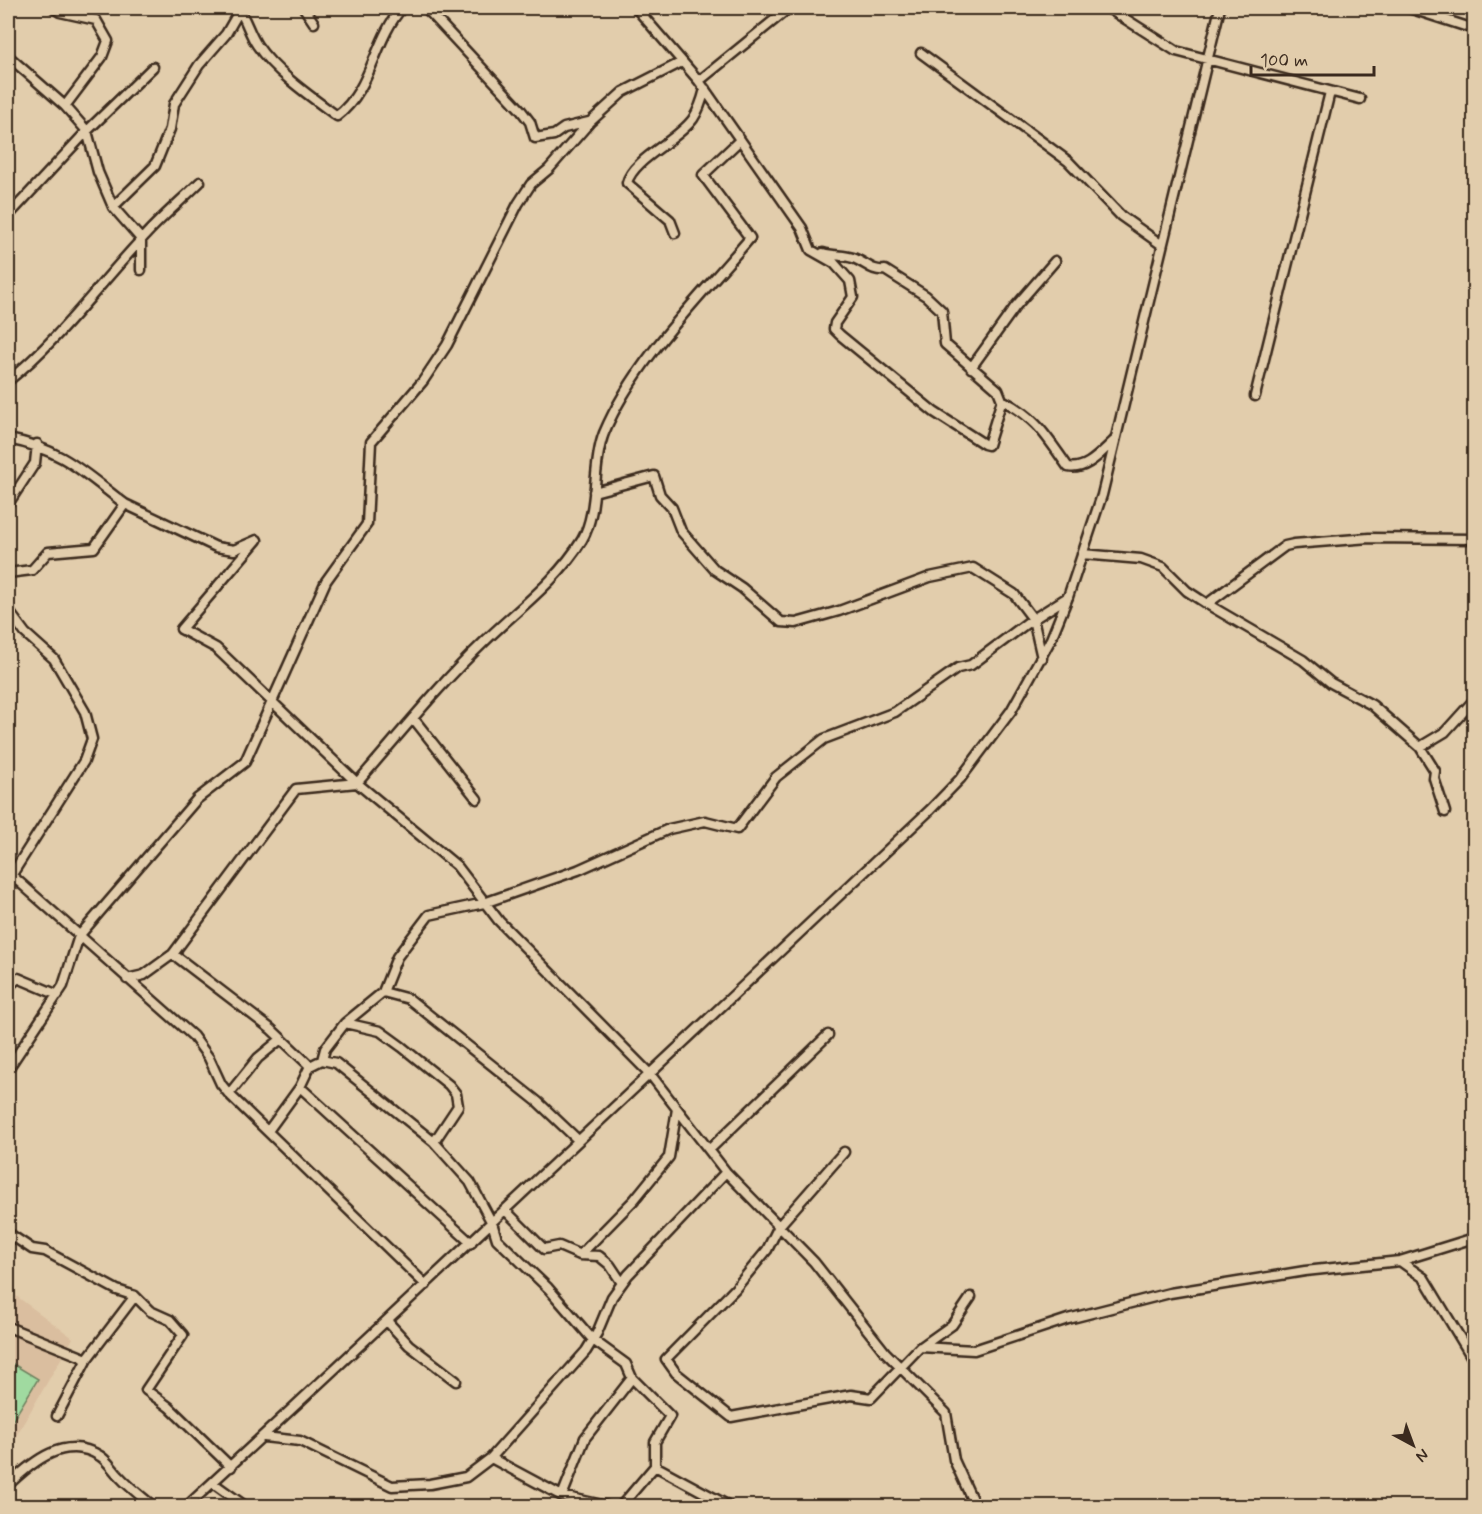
<svg xmlns="http://www.w3.org/2000/svg" width="1482" height="1514" viewBox="0 0 1482 1514" font-family="Mynerve,sans-serif">
  <style>
    .built { fill: #dabe9f }
    .green { fill: #a0daa0; stroke: #6e825f; stroke-width: 1.5 }
    .lines { fill: none; stroke-linecap: round; stroke-linejoin: round }
    .minor-casing { stroke: #3b2a1e; stroke-width: 13 }
    .minor { stroke: #e2cdac; stroke-width: 8 }
  </style>
  <rect width="100%" height="100%" fill="#e2cdac"/>
  <filter id="ink" filterUnits="userSpaceOnUse"><feTurbulence type="fractalNoise" baseFrequency=".0167" numOctaves="2"/><feDisplacementMap in="SourceGraphic" scale="12" xChannelSelector="R" yChannelSelector="G"/><feConvolveMatrix kernelMatrix="1 2 1 2 8 2 1 2 1" color-interpolation-filters="sRGB"/></filter>
  <g filter="url(#ink)">
    <path class="built" d="M8 1290 73 1338 8 1450Z"/>
    <path class="green" d="M8 1361 38 1379 13 1420 8 1417Z"/>
    <g class="lines">
      <g class="minor-casing">
        <path id="minor" d="M54 8 60 12 96 20 108 41 102 57 65 106 87 131 98 172 113 207 141 239V270
          M238 8C246 19 249 33 257 45 274 71 311 97 337 116 372 90 374 39 402 8
          M304 8 314 23
          M426 8 520 109 530 122 535 138 554 135 564 128 589 122
          M636 8 699 81 789 8
          M1108 8 1176 51 1360 99
          M1409 8 1474 29
          M921 53 1068 161 1121 216 1162 245
          M8 56 65 106
          M699 81 802 228 811 250 834 263 850 281 853 297 835 323 834 329 840 335 934 412 984 444 988 445 1002 400C1037 418 1046 436 1068 467 1087 471 1102 451 1115 440
          M113 207 155 166 170 129 174 104 199 65 226 34 241 8
          M8 216 87 131 153 67
          M675 233 670 220 627 183C633 159 677 141 693 119 699 110 702 101 705 89
          M823 253C833 256 844 255 853 258 865 262 872 272 885 270L926 296 942 311 945 344 998 390 1002 400
          M971 368 1015 307 1055 261
          M8 381C59 340 96 288 141 240 159 219 181 201 200 182
          M1255 396 1330 92
          M8 439C62 449 83 472 125 504
          M594 492 654 476 660 495 672 508 681 531 715 570 742 588 781 622 796 623 839 611 930 577 973 568 1014 594 1033 619 1042 658
          M8 504 35 463 37 444
          M1082 554 1141 559 1163 567 1187 591 1207 604 1303 660 1331 683 1372 705 1420 747 1435 771 1434 778 1445 812
          M8 573 32 570 48 552 94 548 125 504 216 547 234 550 257 540 181 629 216 648 357 783 457 866 499 921 650 1074 726 1172 814 1262 885 1352 946 1413 954 1460 975 1506
          M1207 604 1285 546 1294 544 1369 538 1474 539
          M8 610 25 633 54 659 85 712 92 739 84 761 9 879
          M413 718 477 799
          M1420 747 1445 732 1474 700
          M8 872 193 1036 209 1058 221 1084 229 1094 426 1285
          M173 954 271 1029 310 1066 322 1060 336 1063 434 1142 470 1182 492 1223 497 1239 548 1288 593 1340 626 1364 632 1378 585 1438 562 1496
          M127 979 144 975 173 954 296 789 357 783C399 735 439 685 485 641 519 608 557 581 582 540 599 511 592 463 604 433 634 361 700 297 750 238L703 175 739 141
          M8 987 18 978 58 995
          M383 992 397 957 429 915 484 903 578 870 669 829 705 821 737 829 776 777 824 739 895 712 958 668 971 665 1027 623 1068 597
          M345 1023 383 992 409 999 538 1102 578 1140
          M322 1060 325 1049 345 1023 380 1031 402 1047 449 1085 456 1094 458 1106 434 1142
          M8 1069 63 986 79 936 197 799 245 762 326 581 367 524 371 442 423 381 447 345 518 204 531 184 549 169 590 122 623 92 682 62
          M300 1087 471 1243
          M229 1094 258 1058 281 1039
          M268 1131 300 1087 310 1066
          M709 1150 828 1035
          M844 1152 779 1226 767 1250 735 1289 666 1359 676 1373 731 1417 851 1395 871 1398 920 1347 974 1350 1068 1319 1170 1293 1305 1271 1400 1261 1474 1238
          M506 1211 544 1249 559 1246 580 1255 599 1256 610 1265 622 1283
          M8 1233 32 1249 45 1251 117 1290 135 1296 150 1311 170 1320 183 1335 146 1390 169 1407 231 1467
          M580 1255 634 1200 669 1157 677 1109
          M1400 1261 1424 1278 1474 1361
          M387 1321 409 1345 456 1381
          M8 1327 87 1359
          M921 1347 952 1325 971 1297
          M57 1416 87 1359 135 1296
          M264 1437 300 1441 392 1486 430 1484 466 1477 491 1458 562 1496 607 1506
          M491 1458 586 1351 597 1333 612 1297 628 1275 726 1172
          M655 1466 729 1506
          M213 1483 245 1506
          M8 1485C32 1462 65 1434 100 1456 107 1460 113 1470 119 1476 129 1487 142 1497 153 1506
          M187 1506C436 1276 683 1043 930 810L960 779 1011 711 1051 639 1068 597 1102 495 1220 8
          M621 1506 655 1466V1442L670 1416 632 1378"/>
      </g>
      <use href="#minor" class="minor"/>
    </g>
  </g>
  <rect width="1482" height="1514" fill="none" stroke="#e2cdac" stroke-width="30"/>
  <rect x="15" y="15" width="1452" height="1484" fill="none" stroke="#3b2a1e" stroke-width="2" filter="url(#ink)"/>
  <g transform="translate(1413 1445) rotate(139)" stroke="#e2cdac" stroke-width="4.5" paint-order="stroke">
  <path d="M0-4.5L10 22L0 15L-10 22Z" fill="#3b2a1e"/>
  <text y="-9" font-size="16" font-weight="bold" text-anchor="middle" fill="#3b2a1e">N</text>
  </g>
  <path d="M1251 66v9h123v-9" fill="none" stroke="#3b2a1e" stroke-width="3"/>
  <text x="1260" y="66" font-size="18" fill="#3b2a1e" stroke="#e2cdac" stroke-width="4.5" paint-order="stroke">100 m</text>
</svg>
